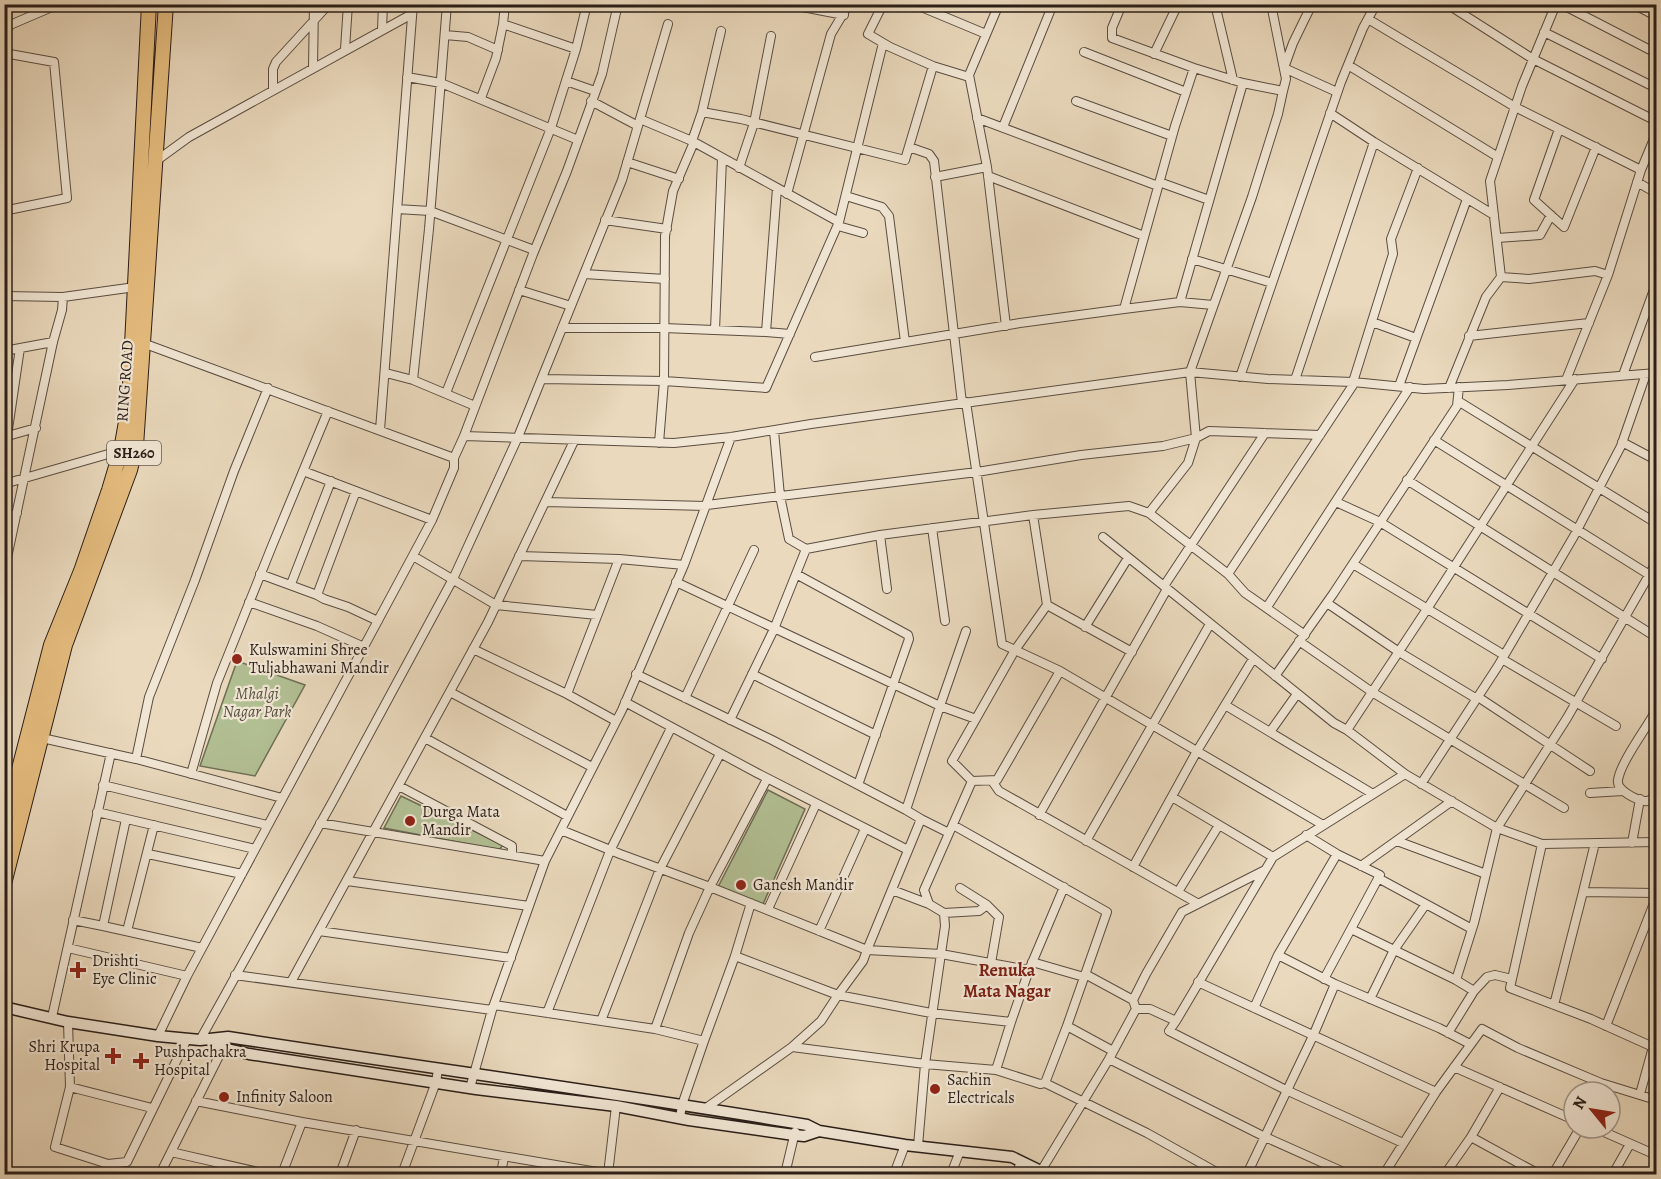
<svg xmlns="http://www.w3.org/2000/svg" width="1661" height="1179" viewBox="0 0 1661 1179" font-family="Alegreya,serif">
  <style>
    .green { fill: #b2c094; stroke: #6e6f56; stroke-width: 1.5 }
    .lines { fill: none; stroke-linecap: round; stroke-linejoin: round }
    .street-casing { stroke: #5a4d41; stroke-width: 10 }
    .secondary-casing { stroke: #2a1e18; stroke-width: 13 }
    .highway-casing { stroke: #2a1e18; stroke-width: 16 }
    .street { stroke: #f1e6d4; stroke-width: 8 }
    .secondary { stroke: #f1e6d4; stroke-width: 10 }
    .highway { stroke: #e5bc7e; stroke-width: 14 }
    .poi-dot { fill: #8f2418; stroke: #f1e6d4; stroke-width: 2 }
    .labels { text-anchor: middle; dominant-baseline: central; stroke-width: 4.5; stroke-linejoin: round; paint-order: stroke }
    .shield { fill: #f1e6d4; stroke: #665a50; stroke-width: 1.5 }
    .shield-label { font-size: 15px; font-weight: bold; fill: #2a1e18 }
    .street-label { font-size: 16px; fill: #2a1e18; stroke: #f1e6d4 }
    .poi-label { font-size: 16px; fill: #2a1e18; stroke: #f1e6d4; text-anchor: start }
    .park-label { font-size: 16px; font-style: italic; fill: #534f3d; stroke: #f1e6d4 }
    .neighbourhood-label { font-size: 18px; font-weight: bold; fill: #7a1f14; stroke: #f1e6d4 }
  </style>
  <rect width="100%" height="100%" fill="#ead9bd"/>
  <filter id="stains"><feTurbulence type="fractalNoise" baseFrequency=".00333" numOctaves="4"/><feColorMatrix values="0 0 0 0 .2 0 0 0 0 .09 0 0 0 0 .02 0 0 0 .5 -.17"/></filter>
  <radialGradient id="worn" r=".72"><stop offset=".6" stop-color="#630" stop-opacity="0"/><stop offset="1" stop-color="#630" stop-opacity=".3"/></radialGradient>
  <path class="green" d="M237 661 305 685 255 776 200 766Z
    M768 790 805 809 763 904 718 887Z
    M401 796 503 845 499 850 384 828Z"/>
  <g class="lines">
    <g class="street-casing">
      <path id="street" d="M447 4 429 229 413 380 475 406
        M787 4 844 15
        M914 4 986 34
        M999 4 969 75 987 167 1006 326
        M1122 4 1112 28V38L1194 68 1243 83 1180 302 1124 309
        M1215 4 1233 80
        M1312 4 1293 43 1284 68 1337 92
        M1447 4 1533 59 1656 121
        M1542 4 1553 11
        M1561 4 1656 53
        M1633 4 1656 16
        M1368 19 1515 107 1641 170
        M382 30 383 4
        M1544 32 1656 88
        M4 34 10 25 59 4
        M445 35 468 37 498 50
        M345 49 348 4
        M576 49 587 4
        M1084 52 1186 92
        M4 53 54 62 67 198 8 210
        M1154 54 1178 4
        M1348 65 1498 157
        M933 66 969 77
        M313 67 314 4
        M407 77 441 83 578 140
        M566 81 595 91
        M1243 83 1283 91 1286 79 1271 4
        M273 90V69L276 62 329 4
        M481 98 496 58 503 24
        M591 101 638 126
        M1076 101 1172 136
        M702 112 741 119 905 160 933 66 890 47 868 34 883 4
        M1330 113 1374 142 1494 215
        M977 118 1158 186
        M1003 127 1053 4
        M1559 129 1534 200 1564 227 1596 147
        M692 141 702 112 721 31
        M909 147 929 154 934 161 962 403
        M156 161 189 137 412 14
        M627 162 679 179
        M739 168 754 123 771 36
        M988 176 1144 236
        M935 177 987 167
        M1159 182 1209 200
        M1637 182 1656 193
        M4 183 8 210H4
        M787 194 831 34 849 4
        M846 196 882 207 889 216 905 342
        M397 209 430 211 534 250
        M605 220 667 229
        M839 222 883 43
        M838 226 863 233
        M1497 238 1540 235 1551 215
        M1192 259 1272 283
        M584 274 665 279
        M1501 277 1529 279 1595 271 1608 275
        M519 290 571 306
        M4 296 63 297 135 287
        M1180 302 1213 305
        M1372 322 1416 338
        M562 328H664L766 332 777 188
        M715 330 722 159
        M766 332 790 334
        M1469 336 1589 323
        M140 342 454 458V468L432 520 187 976 158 1036
        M4 351 53 342
        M815 357 1020 323 1124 309 1175 126 1194 68
        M386 373 413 380
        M1623 375 1656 284
        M1240 377 1341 82 1363 28 1376 4
        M542 379 664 381 766 388 839 222 692 141 640 119
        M1295 380 1374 142
        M1566 380 1608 275 1641 170 1656 134
        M1353 382 1393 254 1391 239 1418 168
        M1399 386 1467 199
        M1449 388 1486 297 1501 277 1490 181 1522 86 1556 4
        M446 393 551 128 576 49 503 24 505 4
        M1458 401 1656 523
        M966 402 1002 644 1060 671 1323 825
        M380 430 413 4
        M7 436 20 348
        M464 436 533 254 567 171 602 74 618 4
        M4 437 36 428
        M1434 440 1656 579
        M1622 442 1656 460
        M659 443 664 381 665 236 673 191 694 142
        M454 458 464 436 674 443 731 437 811 424 1190 372 1268 379 1353 382 1424 389 1508 385 1656 373
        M303 471 432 520
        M1407 480 1656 637
        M4 484 136 446
        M545 502 706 506
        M1336 502 1380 522 1602 659
        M707 505 977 472 1081 455 1163 446 1196 438 1209 431 1320 435
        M1149 513 1188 463 1196 438 1190 372 1252 197 1278 114 1283 91
        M1033 515 1047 605
        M4 517 17 513
        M932 528 945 621
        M880 535 1033 515 1129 506 1149 513 1228 574 1245 593 1305 635
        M1103 537 1334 723 1347 730 1405 774 1497 828 1542 844 1656 842
        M806 549 880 535 887 589
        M413 556 496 605 597 615
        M619 559 684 565 731 437
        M1353 564 1504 655
        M4 572 53 342 62 310 63 297
        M260 574 317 595 324 599 348 607 378 621
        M796 574 908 635 909 639 858 785
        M1228 574 1355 382
        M291 584 331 481
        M1164 586 1265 433
        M317 595 356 491
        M249 602 317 626 364 647
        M1327 603 1399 652 1477 699
        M1267 607 1410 387
        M1085 627 1128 558
        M966 631 940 706 976 719
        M1299 641 1372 692 1564 808
        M473 649 567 694 619 559 519 556
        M1502 659 1616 726
        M636 674 772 740 906 810 940 706 676 582
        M752 674 876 735
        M1275 676 1333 594 1457 406 1459 387
        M450 692 592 767
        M567 694 616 721
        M1478 697 1590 771
        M685 698 754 550
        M625 702 757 773 908 850
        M1225 705 1373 794
        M1656 710C1647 728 1621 761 1618 780 1616 790 1636 800 1645 801 1650 802 1653 798 1656 794
        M730 720 774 629 806 549 789 539 780 496 774 431
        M1347 730 1427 609 1575 379
        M1270 732 1297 694
        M42 738 136 759 282 798
        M425 738 567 816
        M136 759 149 697 195 580 234 471 268 388
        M191 774 217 683 272 546 328 411
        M767 779 710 887 867 950 863 961 838 995 931 1013 1011 1022 996 1070 925 1064 792 1047
        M972 781 952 761 1015 650 1047 605 1132 652
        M992 781 999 791 1197 903
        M1421 784 1498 666 1574 536 1621 446 1646 374
        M103 785 267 825
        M399 786 512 846V854
        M1590 793 1623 791
        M1172 797 1273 857
        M906 810 921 819 867 950 941 954 1029 970 1011 1022
        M97 812 255 849
        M1039 815 1167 589
        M921 819 949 833
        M320 823 545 861
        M953 825 1107 912 1067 1026 1113 1051
        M561 830 620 854 710 887 689 933 655 1029
        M1306 835 1337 854 1380 875 1324 979
        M1086 841 1210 624
        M1397 841 1486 874
        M1595 843 1583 892 1656 893
        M1632 843 1640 799
        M1542 844 1510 988 1591 1019 1653 1047 1640 1094
        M148 854 242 874
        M1337 854 1278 955 1335 984 1439 1028 1470 1044
        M1361 866 1452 801
        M1133 867 1197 751 1253 659
        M1378 878 1472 929
        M347 881 529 906
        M960 888 987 905 999 917 991 963
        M892 890 929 904
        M1178 892 1219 825
        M768 909 816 804
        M944 913 979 911 987 905
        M73 920 103 926 126 819
        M103 926 202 948
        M1351 929 1456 980 1474 923 1497 828 1567 718 1656 563
        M127 931 154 825
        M319 931 511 958
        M819 931 865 829
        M68 948 187 976
        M735 956 751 903
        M1032 962 1084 977
        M1029 970 1064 887
        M1085 974 1133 1000
        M235 975 492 1010
        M1456 980 1474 991
        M291 982 488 622 574 441
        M1198 982 1436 1092
        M1370 999 1394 950 1426 904
        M494 1005 655 1029 704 1041
        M1554 1005 1583 892
        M1254 1008 1278 955
        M1136 1009H1150L1176 1021 1169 1031 1286 1090 1403 1143
        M547 1013 610 851 671 728
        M52 1017 111 753
        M601 1021 660 869 720 754
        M1176 1021 1273 857 1405 774
        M68 1022 70 1087 152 1108
        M1606 1026 1656 898
        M1448 1033 1474 991 1487 977 1495 975 1512 979
        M200 1040 334 799 453 579 518 437 622 180 668 24
        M1653 1047 1656 1037
        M1109 1059 1265 1137 1348 1174
        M1454 1067 1574 1120
        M996 1070 1040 1084 1045 1083 1067 1026
        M1045 1083 1147 1133 1220 1174
        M70 1087 55 1147 108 1164
        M1500 1087 1471 1137 1524 1166
        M470 1088 492 1010 545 861 622 710 684 565
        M196 1101 302 1122
        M680 1118 682 1105 704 1041 735 956 838 995 821 1021 792 1047 706 1108
        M1595 1128 1656 1155
        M918 1146 925 1064 945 926 944 913 929 904 924 890 972 781 997 780 1060 671
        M171 1152 267 1174
        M1041 1171 1109 1059 1136 1009 1133 1000 1146 974 1182 912 1265 870
        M103 1174 108 1164 127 1162 187 1039
        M160 1174 225 1044
        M282 1174 302 1122 609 1174
        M340 1174 356 1130
        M402 1174 436 1082 438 1070
        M501 1174 504 1157
        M608 1174 616 1106
        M785 1174 795 1132
        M894 1174 905 1145
        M951 1174 960 1151
        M1016 1174 1021 1162
        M1247 1174 1313 1036 1335 984
        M1384 1174 1436 1092 1482 1029 1518 1048 1601 1083 1656 1100
        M1445 1174 1471 1137
        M1519 1174 1524 1166 1539 1174
        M1553 1174 1580 1128
        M1613 1174 1630 1144"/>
    </g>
    <g class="secondary-casing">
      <path id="secondary" d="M4 1007 68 1022 158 1036 200 1040 228 1037C421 1067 615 1093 807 1125L819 1131 905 1145 1012 1157 1047 1174
        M210 1040 223 1048 249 1054 476 1089 616 1106 689 1120 794 1135 804 1136 819 1131"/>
    </g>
    <g class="highway-casing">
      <path id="highway" d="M4 827 51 645 81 571 109 490 121 450 129 405 149 4
        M4 884 65 645 130 470 136 446 166 4"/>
    </g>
    <use href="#street" class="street"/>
    <use href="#secondary" class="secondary"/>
    <use href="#highway" class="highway"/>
  </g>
  <g class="poi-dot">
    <circle cx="237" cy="659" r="6"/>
    <circle cx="410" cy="821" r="6"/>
    <circle cx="741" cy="885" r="6"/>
    <path d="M75 961h6v6h6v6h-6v6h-6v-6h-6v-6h6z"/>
    <path d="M110 1047h6v6h6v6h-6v6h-6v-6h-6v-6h6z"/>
    <path d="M138 1052h6v6h6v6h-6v6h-6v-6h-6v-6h6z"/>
    <circle cx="935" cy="1089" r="6"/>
    <circle cx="224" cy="1097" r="6"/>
  </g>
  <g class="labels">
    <rect class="shield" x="107" y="441" width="54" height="24" rx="4.5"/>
    <g class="shield-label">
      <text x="134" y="453">SH260</text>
    </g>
    <g class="street-label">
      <text transform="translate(125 381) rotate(-86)">RING ROAD</text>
    </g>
    <g class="poi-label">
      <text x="249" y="650">Kulswamini Shree<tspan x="249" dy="18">Tuljabhawani Mandir</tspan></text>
      <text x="422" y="812">Durga Mata<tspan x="422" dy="18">Mandir</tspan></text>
      <text x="753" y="885">Ganesh Mandir</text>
      <text x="92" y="961">Drishti<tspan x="92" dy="18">Eye Clinic</tspan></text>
      <text x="100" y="1047" text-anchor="end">Shri Krupa<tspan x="100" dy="18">Hospital</tspan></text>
      <text x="154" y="1052">Pushpachakra<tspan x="154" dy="18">Hospital</tspan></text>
      <text x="947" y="1080">Sachin<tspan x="947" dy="18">Electricals</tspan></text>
      <text x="236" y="1097">Infinity Saloon</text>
    </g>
    <g class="park-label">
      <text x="257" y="694">Mhalgi<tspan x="257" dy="18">Nagar Park</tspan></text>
    </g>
    <g class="neighbourhood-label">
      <text x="1007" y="970">Renuka<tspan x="1007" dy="21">Mata Nagar</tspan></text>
    </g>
  </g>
  <rect width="1661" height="1179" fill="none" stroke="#ead9bd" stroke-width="24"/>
  <rect x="6" y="6" width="1649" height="1167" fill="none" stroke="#2a1e18" stroke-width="3"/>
  <rect x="12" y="12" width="1637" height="1155" fill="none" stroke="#2a1e18" stroke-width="1.5"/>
  <g transform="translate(1592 1110) rotate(300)"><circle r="28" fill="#f1e6d4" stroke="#a19689" stroke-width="1.5"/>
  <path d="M0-4.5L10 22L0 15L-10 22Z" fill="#8f2418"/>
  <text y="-9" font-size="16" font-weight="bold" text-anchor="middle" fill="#2a1e18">N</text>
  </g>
  <rect width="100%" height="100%" filter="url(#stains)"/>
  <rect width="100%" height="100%" fill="url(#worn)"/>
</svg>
